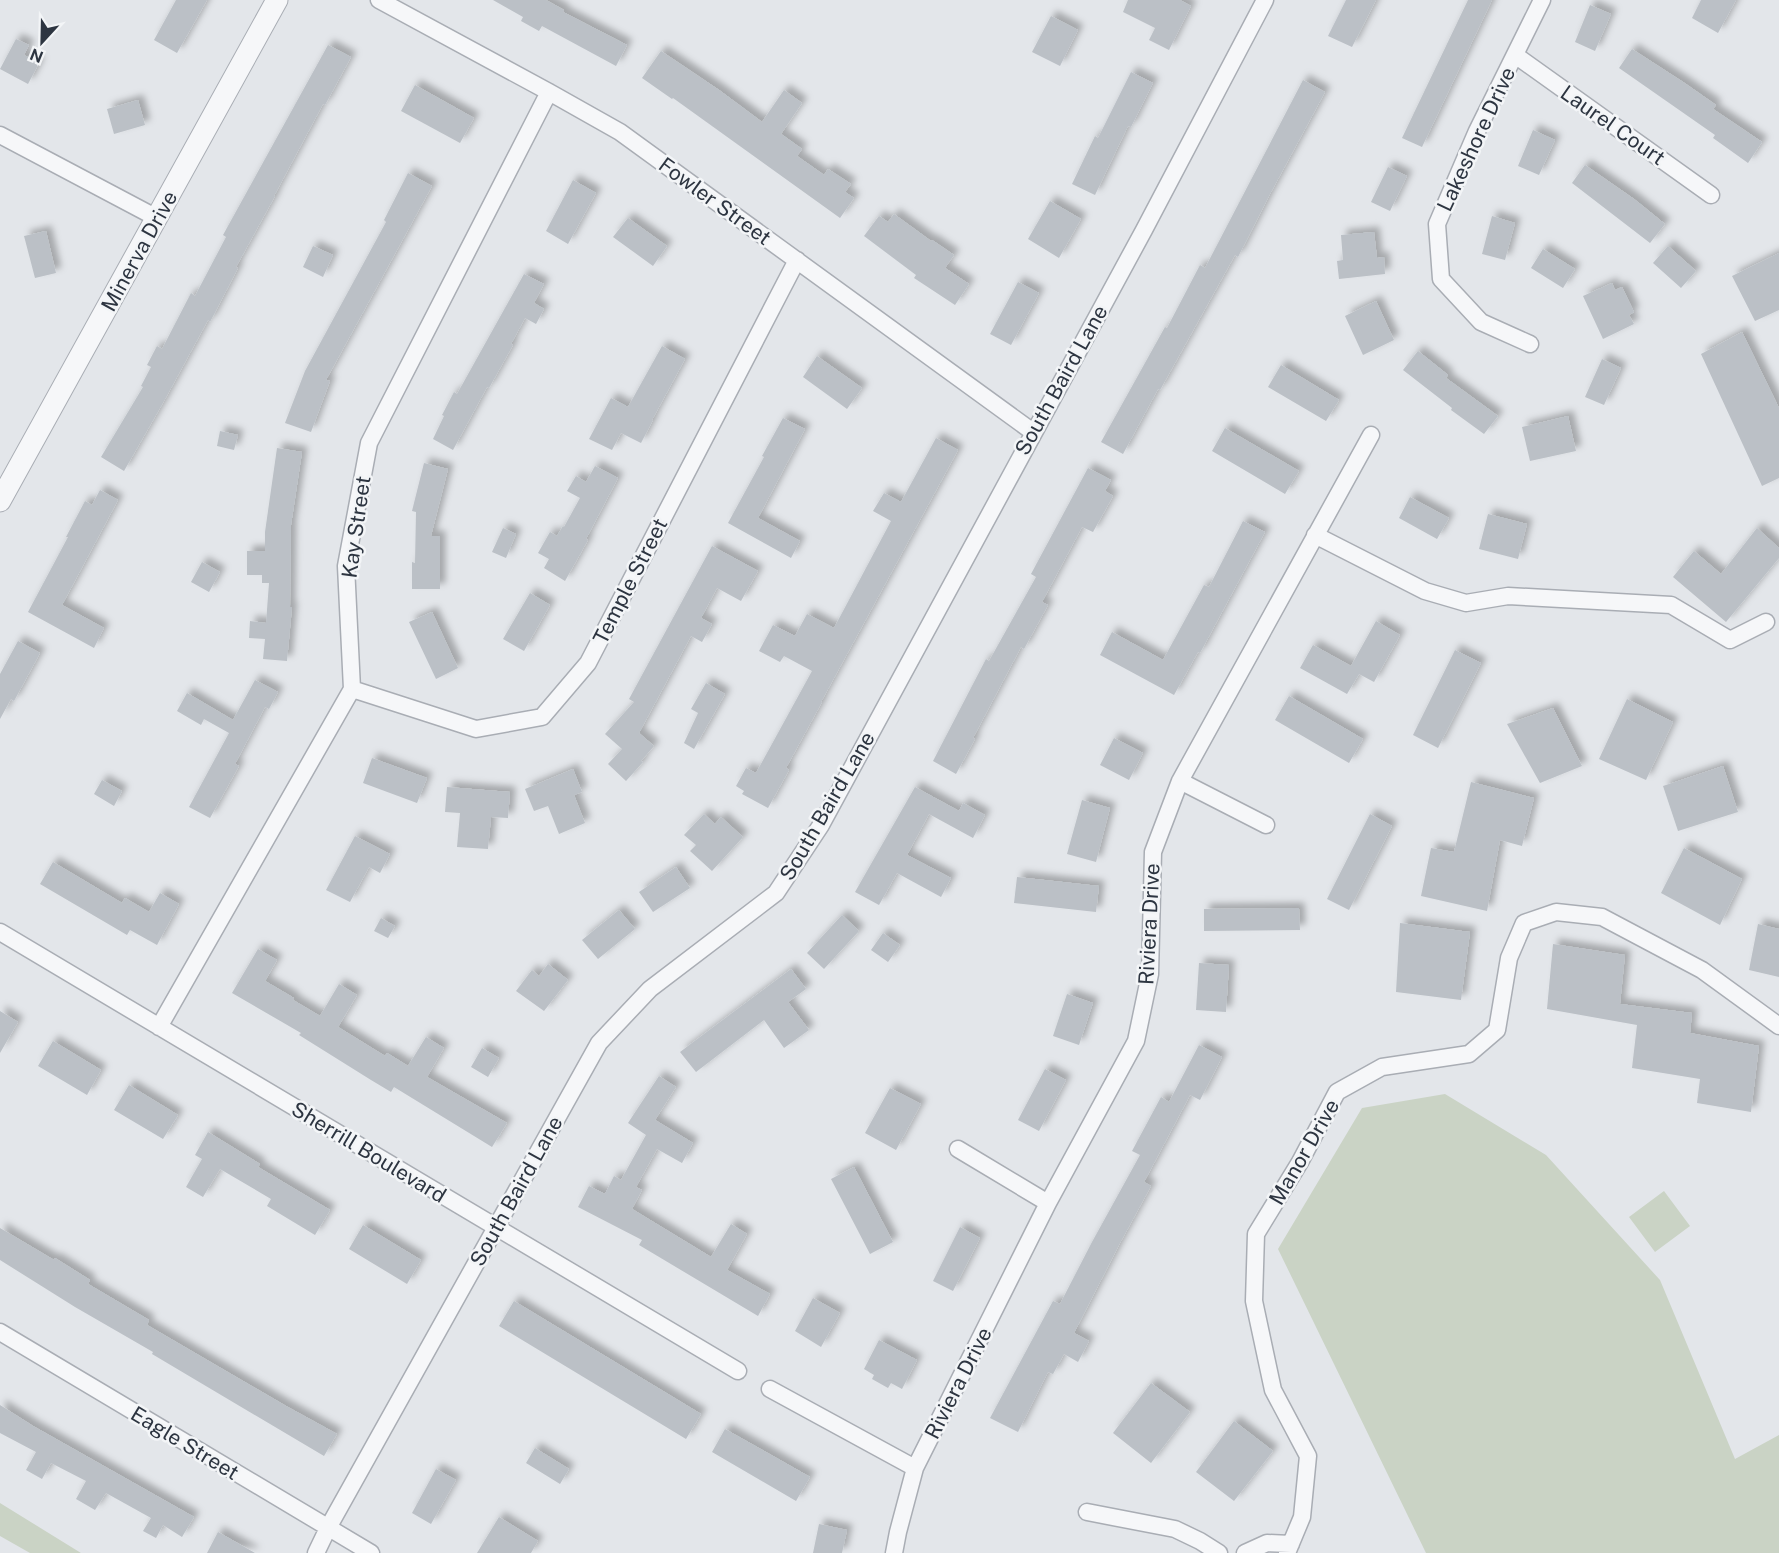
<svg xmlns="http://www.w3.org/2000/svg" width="1779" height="1553" viewBox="0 0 1779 1553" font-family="'Public Sans',sans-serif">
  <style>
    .green { fill: #cad3c5 }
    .building { fill: #bbc0c6; filter: url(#shadow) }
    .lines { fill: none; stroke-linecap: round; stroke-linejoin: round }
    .minor-casing { stroke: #a9adb4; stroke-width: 19 }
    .tertiary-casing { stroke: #a9adb4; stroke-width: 23 }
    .minor { stroke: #f6f7f9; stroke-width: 16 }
    .tertiary { stroke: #f6f7f9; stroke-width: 21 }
    .labels { text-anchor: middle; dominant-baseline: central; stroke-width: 5; stroke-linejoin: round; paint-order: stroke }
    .street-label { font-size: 21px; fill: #2d3541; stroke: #f3f5f7 }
  </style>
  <defs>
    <filter id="shadow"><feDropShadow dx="5.5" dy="-5.5" stdDeviation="3" flood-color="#0004"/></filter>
  </defs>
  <rect width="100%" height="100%" fill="#e3e6ea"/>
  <path class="green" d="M1445 1094 1546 1155 1660 1280 1735 1459 1779 1435V1553H1426L1278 1249 1362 1108Z
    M1664 1191 1690 1226 1655 1252 1629 1217Z
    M0 1503 81 1553H30L0 1536Z"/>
  <path class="building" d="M176 0H207L177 53 154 40Z
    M493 0H546L564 10 563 12 627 45 616 66 542 26 539 31 521 21 523 17Z
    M1128 0H1180L1191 6 1169 50 1149 40 1155 28 1123 12Z
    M1346 0H1376L1352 47 1328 36Z
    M1468 0H1492L1422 147 1402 138Z
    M1701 0H1736L1718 33 1692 18Z
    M1590 5 1611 14 1595 51 1575 42Z
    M1051 16 1078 30 1060 66 1032 52Z
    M16 39 29 45 24 55 39 63 28 84 0 69Z
    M328 45 351 57 325 105 323 104 274 196H275L236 267 238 268 210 322 208 320 164 401 124 471 101 457 143 387 141 386 151 367 147 365 157 346 162 349 191 293 195 296 226 237 223 235Z
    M1632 49 1683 82 1716 105 1713 109 1762 142 1748 163 1713 138 1715 135 1619 68Z
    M661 51 719 90 762 122 784 90 802 103 781 134 802 149 797 156 824 175 828 169 851 184 845 192 854 198 840 218 673 98 672 99 642 78Z
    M1131 72 1153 83 1131 127 1128 126 1095 195 1072 184 1095 136 1098 138Z
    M1303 80 1325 92 1270 194 1238 257 1235 255 1160 390 1158 389 1123 454 1101 442 1165 327 1167 328 1200 265 1205 268Z
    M415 85 474 118 460 143 401 111Z
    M138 100 145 125 114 134 107 109Z
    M1533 130 1555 140 1539 175 1518 166Z
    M1585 165 1634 199 1665 224 1650 243 1572 183Z
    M1388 167 1407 176 1390 211 1371 202Z
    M408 173 432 186 326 380 330 381 311 432 285 423 305 371 386 222 384 220Z
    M573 180 596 193 568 244 546 231Z
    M1050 201 1081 219 1059 258 1028 239Z
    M894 214 931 241 932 240 954 255 945 268 969 284 955 305 914 278 916 275 864 236 879 216 888 222Z
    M1492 216 1515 223 1505 260 1482 254Z
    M628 218 667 246 653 266 613 237Z
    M46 231 56 273 35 278 24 236Z
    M1374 232 1377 258 1384 257 1385 274 1339 279 1337 261 1343 260 1341 235Z
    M313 246 333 255 323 277 303 267Z
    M1668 246 1696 271 1681 288 1653 263Z
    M1543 249 1575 269 1563 288 1531 268Z
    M1779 253V310L1755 321 1732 276Z
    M524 274 544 284 534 303 544 309 536 324 525 318 511 344 513 345 489 388 487 387 453 450 433 439 444 416 442 415 454 392 457 394Z
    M1018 282 1039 293 1011 345 990 334Z
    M1612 283 1615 290 1622 287 1634 312 1629 315 1634 324 1603 339 1583 296Z
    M1376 301 1394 340 1363 355 1345 316Z
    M1742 332 1779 408V478L1762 486 1701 354Z
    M662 346 685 359 652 420H653L641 443 621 433 612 450 589 439 611 398 628 407Z
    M1418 351 1448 375 1446 378 1498 416 1484 434 1451 410 1452 408 1403 370Z
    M817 356 862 388 847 409 803 377Z
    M1602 359 1621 368 1604 405 1585 397Z
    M1281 365 1339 400 1326 421 1268 387Z
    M1568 416 1576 451 1530 461 1522 427Z
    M783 418 805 429 758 518 800 541 791 558 728 523 764 457 762 456Z
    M1225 428 1299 471 1285 494 1212 451Z
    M220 431 238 435 234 450 217 446Z
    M936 438 958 450 821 702H822L786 768 789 770 768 808 742 794 744 791 736 786 746 768 756 773 812 671 784 656 780 662 759 651 773 625 795 636 807 614 834 628 891 521 873 511 884 493 901 502Z
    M277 448 302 452 291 525 290 607H292L287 661 263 659 265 639 249 638 250 621 266 623 269 583H262V575H247V551H265V532Z
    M424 463 448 469 431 536H440V589H412V562L415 563 416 512 412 511Z
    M595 466 618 478 586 539 588 540 565 581 544 568 549 559 538 553 550 532 557 536 563 526 564 527 580 498 567 491 576 476 586 482Z
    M1088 468 1111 480 1105 491 1113 496 1093 532 1082 527 1042 602 1048 605 1024 649 1021 647 973 738 975 739 956 774 933 761 986 659 989 661 1036 577 1031 574Z
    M100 490 118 500 62 605 104 628 94 648 28 612 68 537H66L85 501 92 505Z
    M1410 497 1449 518 1437 539 1399 518Z
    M1488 514 1527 524 1518 559 1479 549Z
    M1243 521 1265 532 1200 653 1198 652 1174 695 1100 655 1112 632 1163 660 1204 585 1209 587Z
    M503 528 516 534 506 558 492 552Z
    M1757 528 1779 548V558L1726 622 1673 577 1694 551 1721 574Z
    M712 546 758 571 741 601 717 588 701 618 712 624 702 642 691 636 639 733 654 746 641 761 643 762 626 781 608 764 622 749 605 734 634 702 629 699Z
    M202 562 220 572 209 592 191 582Z
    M530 593 550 605 524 651 503 639Z
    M432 612 458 668 436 679 409 622Z
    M1376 621 1400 635 1374 682 1359 674 1347 694 1300 668 1313 645 1351 666Z
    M18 641 40 653 14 701 11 699 0 719V674Z
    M1455 650 1481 663 1438 748 1413 735Z
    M255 680 278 692 269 709 265 707 235 764 239 766 210 818 189 807 229 733 204 719 201 725 177 711 187 693 233 720Z
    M706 683 725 694 694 749 684 743 698 713 691 709Z
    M1289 696 1363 739 1349 763 1275 720Z
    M1627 699 1673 722 1646 780 1599 759Z
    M1553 708 1582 766 1540 783 1507 724Z
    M1114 738 1143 753 1129 780 1100 765Z
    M372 758 427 778 417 803 363 783Z
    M1723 766 1738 812 1678 831 1663 786Z
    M573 769 582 792 574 795 585 823 559 834 548 806 534 811 525 789Z
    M102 780 122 791 114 806 94 794Z
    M1471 782 1534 798 1522 846 1500 840 1487 911 1421 896 1431 848 1454 852Z
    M447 787 510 792 508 818 491 817 488 849 457 847 460 813 445 812Z
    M915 787 959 811 963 803 985 815 973 838 929 814 907 855 951 878 941 897 897 873 879 905 855 892Z
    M1082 800 1110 808 1096 862 1067 854Z
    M704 814 715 824 721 817 743 837 712 871 690 851 696 845 684 835Z
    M1370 814 1392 826 1349 910 1327 899Z
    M355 836 390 854 380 873 369 867 350 902 326 890Z
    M1684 848 1742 879 1720 925 1661 893Z
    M53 862 122 903 125 898 149 912 160 893 179 904 157 945 130 930 127 935 40 884Z
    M676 867 690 888 653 912 639 892Z
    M1017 877 1099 886 1096 912 1014 903Z
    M1299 908 1300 930 1204 931V909Z
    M619 910 635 929 598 959 582 940Z
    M842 915 859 931 824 969 807 953Z
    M381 918 395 926 388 938 374 931Z
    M1400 923 1470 932 1461 1000 1396 992Z
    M1758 924 1779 929V977L1749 970Z
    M883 933 900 945 888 962 871 950Z
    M1553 944 1625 955 1620 1004 1692 1013 1690 1033 1759 1046 1751 1112 1697 1103 1700 1079 1632 1068 1637 1025 1547 1009Z
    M258 949 277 960 265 981 294 998 293 1000 320 1016 339 984 357 995 338 1027 385 1056 387 1053 408 1066 426 1037 444 1048 427 1077 507 1123 492 1147 394 1087 391 1092 371 1080 299 1035 301 1033 232 993Z
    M1199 963 1229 965 1226 1012 1196 1010Z
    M548 964 568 980 544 1011 516 991 532 970 539 976Z
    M791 969 806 989 788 1002 809 1030 784 1048 764 1020 696 1072 680 1052Z
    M1067 994 1093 1003 1079 1045 1053 1036Z
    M0 1011 18 1022 0 1053Z
    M53 1041 101 1070 87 1095 38 1066Z
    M1199 1045 1222 1057 1200 1100 1190 1095 1144 1182 1151 1186 1120 1243 1074 1333 1089 1341 1078 1362 1064 1354 1053 1374 1048 1372 1018 1432 990 1418 1053 1301 1060 1304 1092 1242 1140 1155 1132 1151 1161 1097 1169 1102Z
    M482 1048 499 1058 488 1077 471 1067Z
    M1045 1069 1066 1080 1039 1131 1018 1120Z
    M659 1076 676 1087 655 1120 693 1143 682 1163 657 1149 636 1187 642 1190 632 1209 711 1257 731 1224 747 1234 727 1270 770 1294 758 1316 639 1245 642 1240 578 1207 589 1186 605 1194 614 1176 621 1180 646 1135 628 1123Z
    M129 1085 178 1115 163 1139 114 1110Z
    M890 1088 921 1104 896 1150 865 1133Z
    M208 1132 260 1164 258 1167 330 1210 315 1235 267 1206 271 1199 220 1169 203 1197 186 1187 202 1159 195 1155Z
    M854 1167 893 1242 870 1254 831 1179Z
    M363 1225 421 1260 407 1284 349 1249Z
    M960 1227 980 1238 953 1291 933 1281Z
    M0 1228 54 1260 55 1258 90 1280 88 1284 149 1320 147 1325 286 1406 337 1434 324 1456 152 1354 153 1352 75 1307 0 1260Z
    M813 1298 840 1313 821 1347 795 1331Z
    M514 1301 701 1414 686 1439 499 1326Z
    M879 1340 917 1360 902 1389 891 1383 888 1388 872 1379 874 1375 864 1369Z
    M1151 1383 1190 1412 1151 1463 1113 1433Z
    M0 1405 33 1426 194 1517 182 1537 163 1525 156 1538 143 1531 151 1518 106 1493 95 1510 76 1499 86 1481 51 1463 42 1479 26 1470 36 1452 0 1433Z
    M1234 1421 1273 1451 1234 1501 1196 1472Z
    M725 1429 810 1477 796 1501 712 1452Z
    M535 1448 569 1469 560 1484 526 1463Z
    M436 1469 456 1480 431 1524 412 1513Z
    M499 1517 538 1541 531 1553H477Z
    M819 1524 847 1530 842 1553H813Z
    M218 1532 255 1553H207Z"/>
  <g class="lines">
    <g class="minor-casing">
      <path id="minor" d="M379 0 549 92 620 132 1033 432
        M1515 55 1711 195
        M0 135 157 218
        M1530 344 1481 322 1441 279 1437 224 1477 131 1542 0
        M1315 535 1425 591 1466 603 1508 596 1671 605 1730 640 1766 622
        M352 689 476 729 542 717 588 663 797 260
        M1180 781 1266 825
        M0 932 738 1371
        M159 1027 352 689 346 566 369 443 549 92
        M958 1149 1048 1203
        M0 1332 371 1553
        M770 1389 915 1468
        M1087 1512 1175 1529 1200 1541 1219 1553
        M316 1553 328 1528 599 1043 650 989 776 893 821 825 1144 230 1265 0
        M894 1553 898 1532 915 1468 1048 1203 1136 1041 1150 974 1153 852 1180 781 1371 435
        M1245 1553 1267 1543 1291 1544
        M1287 1553 1302 1517 1308 1456 1273 1390 1254 1301 1256 1234 1300 1162 1337 1092 1382 1067 1469 1054 1497 1030 1509 958 1524 923 1556 912 1602 917 1702 970 1779 1026"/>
    </g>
    <g class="tertiary-casing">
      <path id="tertiary" d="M0 501 277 0"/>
    </g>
    <use href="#minor" class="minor"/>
    <use href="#tertiary" class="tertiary"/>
  </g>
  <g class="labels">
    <g class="street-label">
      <text transform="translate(1613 125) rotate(35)">Laurel Court</text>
      <text transform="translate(1476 139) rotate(-65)">Lakeshore Drive</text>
      <text transform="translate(715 201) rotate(36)">Fowler Street</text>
      <text transform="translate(139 251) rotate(-61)">Minerva Drive</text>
      <text transform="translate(1061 380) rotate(-61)">South Baird Lane</text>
      <text transform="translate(356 527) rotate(-82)">Kay Street</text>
      <text transform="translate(630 581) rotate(-63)">Temple Street</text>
      <text transform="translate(827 806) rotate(-60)">South Baird Lane</text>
      <text transform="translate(1149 924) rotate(-87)">Riviera Drive</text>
      <text transform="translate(369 1152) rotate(31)">Sherrill Boulevard</text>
      <text transform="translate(1304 1152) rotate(-60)">Manor Drive</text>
      <text transform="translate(516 1191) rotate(-61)">South Baird Lane</text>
      <text transform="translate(958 1383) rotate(-63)">Riviera Drive</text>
      <text transform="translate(185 1443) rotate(31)">Eagle Street</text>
    </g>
  </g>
  <g transform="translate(42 42) rotate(202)" stroke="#f3f5f7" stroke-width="4.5" paint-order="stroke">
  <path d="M0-4.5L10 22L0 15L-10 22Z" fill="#2d3541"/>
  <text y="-9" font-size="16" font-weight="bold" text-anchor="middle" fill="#2d3541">N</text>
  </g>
</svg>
